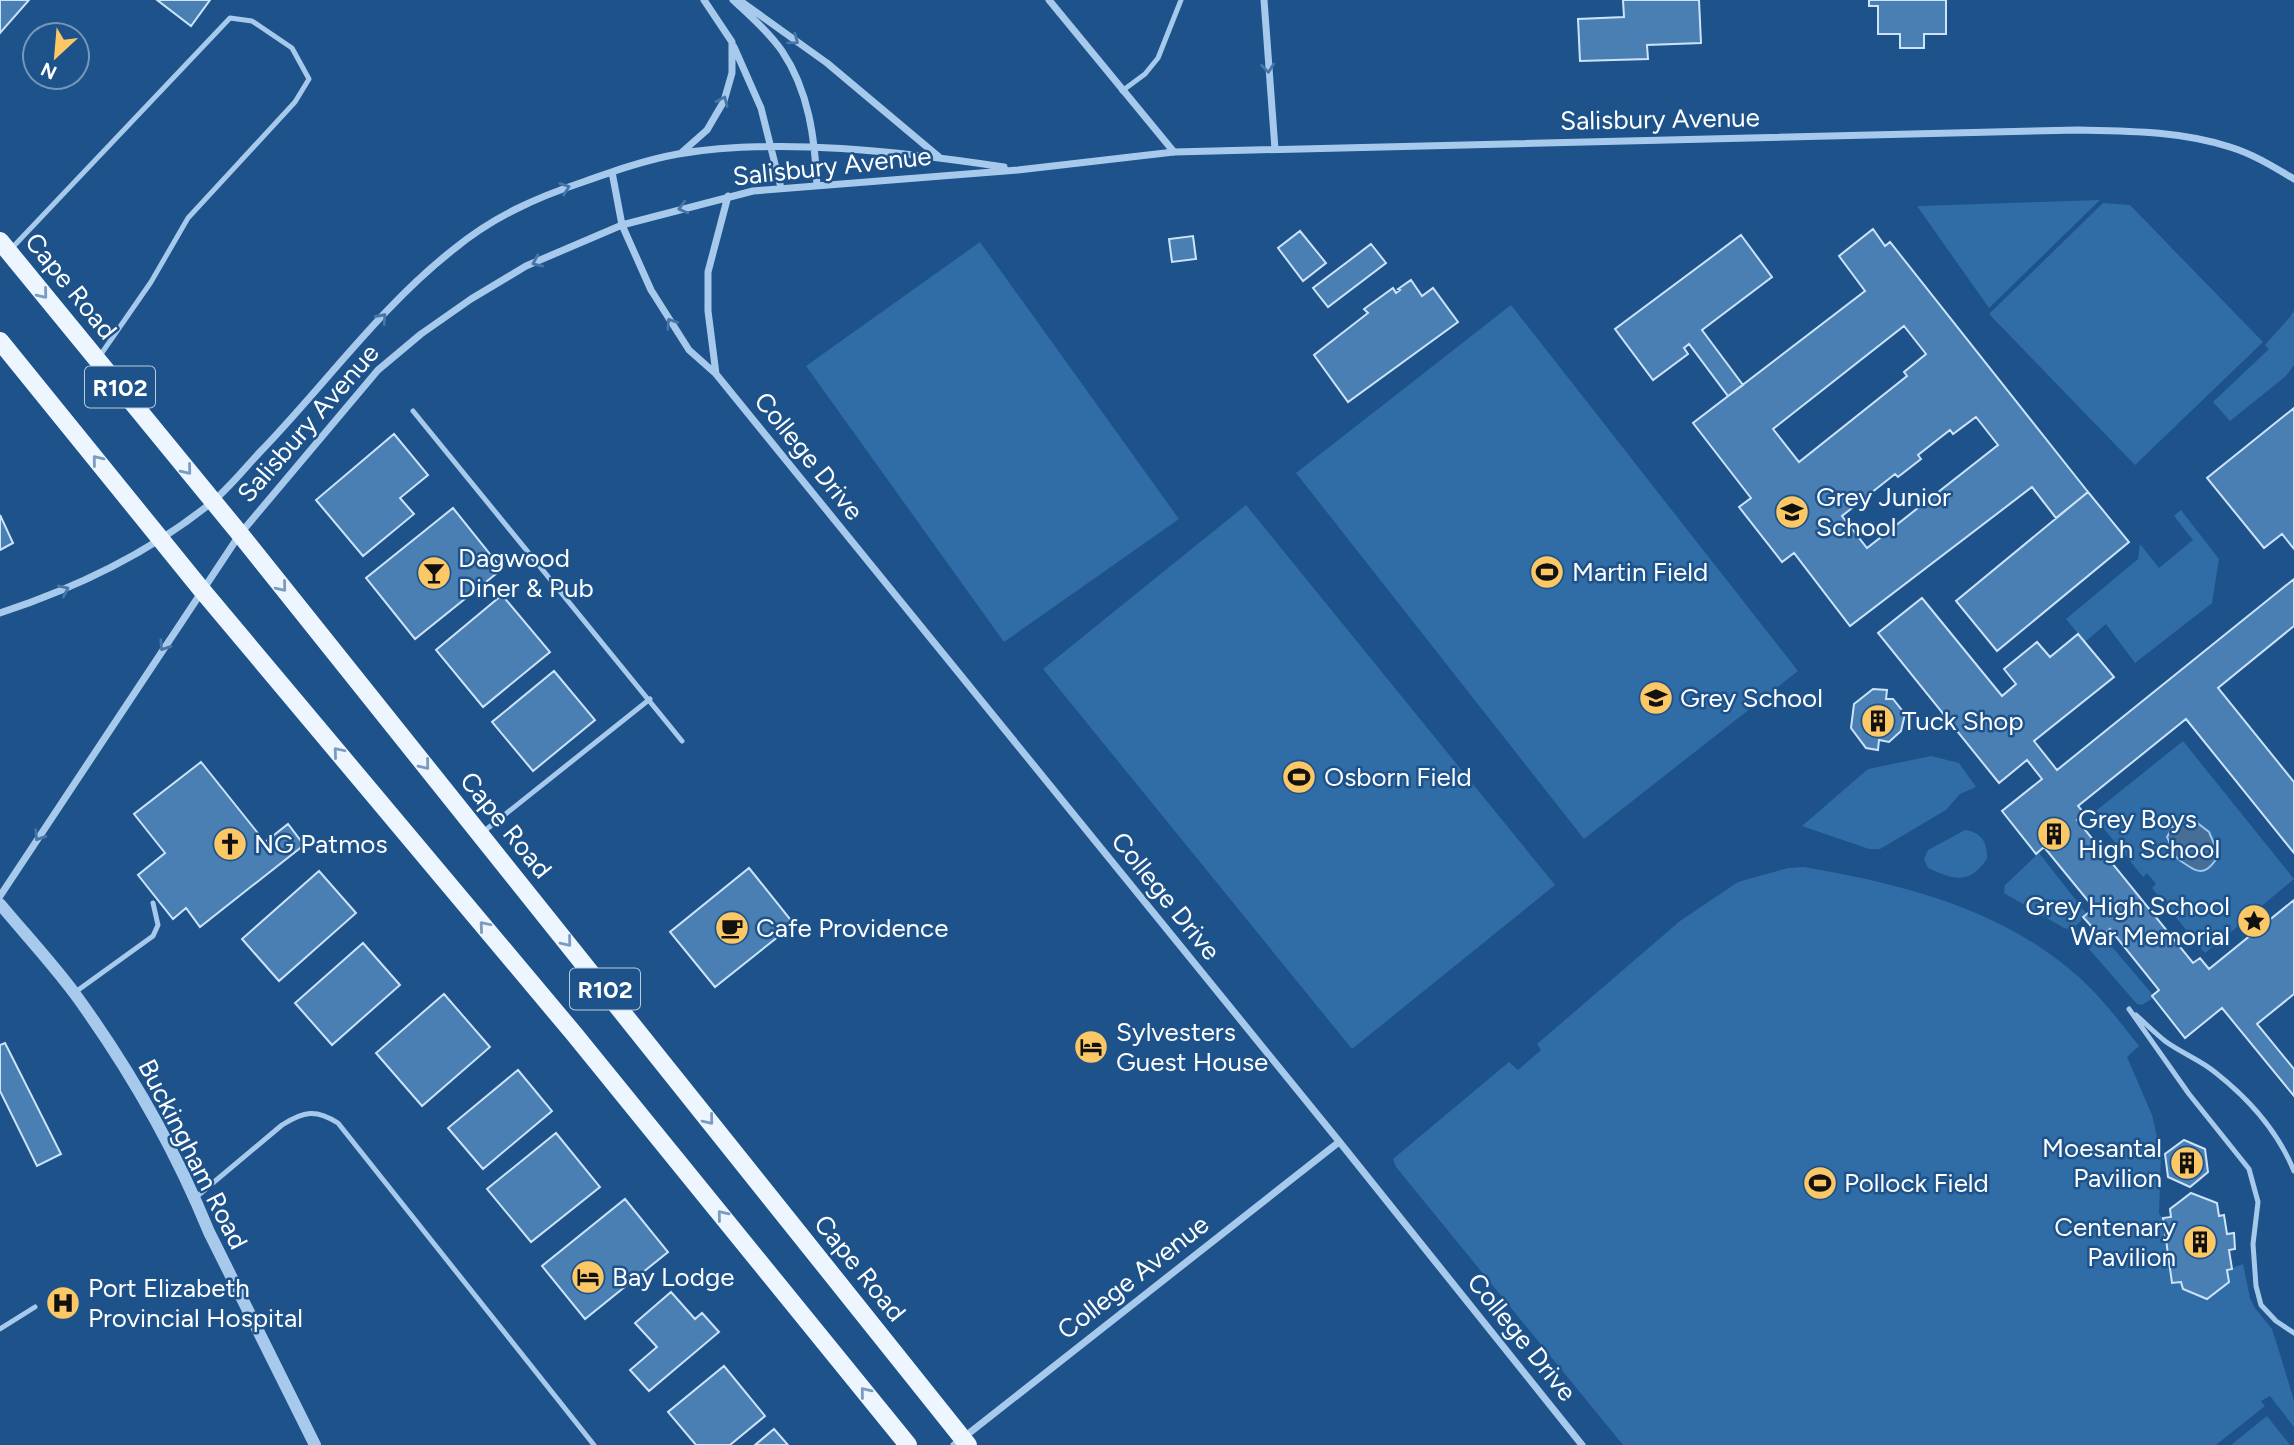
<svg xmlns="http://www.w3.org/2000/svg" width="2294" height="1445" viewBox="0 0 2294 1445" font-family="Figtree,sans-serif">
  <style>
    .green { fill: #306da7 }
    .water { fill: #476e96; stroke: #9bc6ee; stroke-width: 2 }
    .building { fill: #4a7fb4; stroke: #cde3f9; stroke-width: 2; fill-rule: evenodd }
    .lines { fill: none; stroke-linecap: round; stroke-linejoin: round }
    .service { stroke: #a7caec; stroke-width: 5 }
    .minor { stroke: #a7caec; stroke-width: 7 }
    .tertiary { stroke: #a7caec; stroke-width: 12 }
    .primary { stroke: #edf5ff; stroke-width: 18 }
    .oneway { stroke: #4676a7 }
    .oneway2 { stroke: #7b9bbf }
    .labels { text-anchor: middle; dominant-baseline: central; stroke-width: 5; stroke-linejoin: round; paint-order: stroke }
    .shield { fill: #1d528a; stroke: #bbcbdc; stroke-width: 2 }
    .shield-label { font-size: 24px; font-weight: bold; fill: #fff }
    .street-label { font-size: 26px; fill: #fff; stroke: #1d528a }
    .poi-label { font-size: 26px; fill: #fff; stroke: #1d528a; text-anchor: start }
  </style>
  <rect width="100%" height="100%" fill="#1d528a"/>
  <path class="green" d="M2100 200 1989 308 1917 206 2099 200Z
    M2103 203 2130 205 2263 342 2135 465 1989 314Z
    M980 242 1179 519 1004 642 806 366Z
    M1511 305 1798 671 1584 839 1296 473Z
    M2294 310V365L2286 376 2230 421 2213 402 2269 349 2265 345 2290 317Z
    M1246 505 1555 885 1352 1049 1043 669Z
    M2181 510 2219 559 2212 603 2135 663 2106 624 2085 642 2066 619 2138 559 2140 544 2159 568 2193 540 2174 516Z
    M2183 741 2294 879 2252 914 2250 912 2245 915 2247 919 2205 953 2152 888 2156 884 2147 873 2143 877 2092 814Z
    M1931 756 1959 763 1976 787 1960 794 1946 810 1880 849H1869L1802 826 1868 769Z
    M1965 830C1982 832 1988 844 1987 859 1969 885 1954 880 1928 868L1924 859 1928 850Z
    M2039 853 2086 913 2080 918 2082 920C2076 925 2073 931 2064 928L2004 893 2005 885Z
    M1804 867C1897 883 1992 906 2067 967 2095 989 2117 1018 2139 1046L2127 1057 2152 1115 2161 1154 2159 1214 2163 1218 2172 1283 2181 1282 2183 1289 2207 1299 2229 1282 2227 1270 2243 1264 2250 1298 2255 1308 2272 1329 2279 1351 2294 1401V1427L2270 1396 2261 1401 2265 1406 2216 1445H1623L1396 1167 1393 1159 1509 1062 1518 1070 1541 1050 1537 1044 1680 921 1738 882 1788 868Z
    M2099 935H2102L2153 995V998L2142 1005 2137 1004 2089 949Z
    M2267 1416 2290 1445H2231Z"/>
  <path class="water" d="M2191 818 2209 832 2219 855C2212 866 2204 877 2190 867 2184 863 2177 860 2173 853 2171 848 2170 842 2167 837L2175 823Z"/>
  <path class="building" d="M0 0H29L0 33Z
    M157 0H210L191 26Z
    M1623 0H1699L1701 43 1647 45 1648 59 1580 61 1578 19 1624 17Z
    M1869 0H1946V34H1924V48H1900V34H1878V6H1869Z
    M1873 229 1885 246 1890 242 2088 492 2056 518 2032 487 1850 626 1794 553 1782 562 1739 507 1751 498 1693 423 1865 291 1839 256ZM1904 326 1926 354 1904 372 1907 376 1799 462 1773 429ZM1976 417 1998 445 1867 548 1842 516 1895 474 1898 477 1921 459 1918 455 1950 430 1953 434Z
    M1300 231 1326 263 1303 281 1278 248Z
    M1741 235 1772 277 1702 330 1743 385 1728 396 1689 344 1684 348 1688 354 1653 380 1615 329Z
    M1193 236 1196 259 1172 262 1169 239Z
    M1371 244 1386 263 1328 307 1313 288Z
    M1411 280 1422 296 1433 288 1458 322 1348 402 1314 355 1368 313 1364 309 1393 288 1396 293 1400 290 1398 289Z
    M2294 408V549L2282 534 2264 548 2207 478Z
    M394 434 428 475 400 498 414 514 363 556 316 500Z
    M2088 492 2129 542 1997 651 1956 601Z
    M453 508 502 569 415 639 366 578Z
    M0 515 13 543 0 550Z
    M2294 579V626L2218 688 2294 782V853L2186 719 2078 806 2085 814 2077 820 2193 963 2200 958 2209 969 2294 900V994L2257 1024 2294 1069V1096L2222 1008 2185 1038 2152 996 2159 990 2110 929 2101 937 2083 917 2094 908 2044 847 2036 854 2002 811 2042 779 2027 760 1999 783 1878 633 1922 598 2002 696 2016 684 2004 669 2037 642 2050 657 2078 634 2114 677 2034 741 2057 770Z
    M502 595 550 652 483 707 436 650Z
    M554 671 595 720 533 771 492 722Z
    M1873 689 1887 690 1886 699H1893L1905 714 1901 731 1889 742 1879 740 1878 750 1866 748 1851 728 1854 704Z
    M201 762 265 842 288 824 304 845 200 927 186 908 173 919 138 875 165 853 134 814Z
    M749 868 794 924 715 987 670 932Z
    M319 871 356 913 279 981 242 939Z
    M363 943 400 985 332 1045 295 1003Z
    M444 994 490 1047 422 1106 376 1053Z
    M5 1043 61 1154 37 1166 0 1091V1045Z
    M518 1070 552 1111 483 1169 448 1128Z
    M556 1133 600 1187 531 1242 487 1189Z
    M2184 1140 2205 1149 2208 1172 2190 1187 2168 1177 2165 1154Z
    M2191 1193 2217 1203 2219 1216 2224 1215 2227 1234 2234 1233 2235 1249 2229 1250 2232 1269 2227 1270 2229 1282 2207 1299 2183 1289 2181 1282 2172 1283 2163 1218 2171 1217 2170 1209Z
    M625 1199 668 1252 585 1319 542 1266Z
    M671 1292 695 1319 702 1313 719 1332 649 1391 630 1370 657 1347 635 1323Z
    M724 1366 765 1416 730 1445H696L668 1412Z
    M774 1429 788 1445H755Z"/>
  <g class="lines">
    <path class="service" d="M1122 91 1145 74 1158 58 1181 0
      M11 249 230 18 252 21 292 48 309 79 295 102 188 218 151 282 99 357
      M413 411 682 741
      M483 832 650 699
      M74 993 153 936 158 925 153 903
      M2129 1009 2189 1094 2249 1169 2258 1202 2253 1244 2256 1286 2261 1305 2276 1321 2294 1333
      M2136 1015C2146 1024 2155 1033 2165 1041 2181 1053 2201 1060 2216 1073 2249 1099 2278 1132 2294 1171
      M195 1198 282 1125C304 1111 316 1109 338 1123L594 1445
      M0 1329 35 1307"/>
    <path class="minor" d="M733 0C750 16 769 32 782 51 809 91 815 139 817 186
      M739 0 827 63 939 157
      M1049 0 1174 152
      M1264 0 1275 149
      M734 47 761 108 781 188
      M681 153 707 130 724 101 732 73V42L704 0
      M612 172 622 225 651 290 689 350 716 374 1338 1140 1582 1445
      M716 374 708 311V272L728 196
      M0 613C76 588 149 553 211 503 229 488 244 469 260 452 324 386 381 306 454 249 493 217 535 198 583 182 614 171 645 160 678 154 779 137 904 152 1004 167
      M0 896 240 534 378 370 421 334 471 299 526 266 622 225 753 191 1018 170 1174 152 2078 130C2130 131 2180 131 2230 147 2253 154 2274 167 2294 179
      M954 1445 1339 1142"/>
    <path class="tertiary" d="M0 904C25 934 52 963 75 994 128 1067 175 1149 209 1232L315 1445"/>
    <path class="primary" d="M0 241 240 534 968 1445
      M0 341 201 589 575 1035 908 1445"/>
  </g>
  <defs><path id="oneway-chevron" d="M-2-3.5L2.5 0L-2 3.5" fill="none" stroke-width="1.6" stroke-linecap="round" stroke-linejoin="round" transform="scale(1.75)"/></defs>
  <g class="oneway">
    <use href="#oneway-chevron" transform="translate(794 40) rotate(36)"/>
    <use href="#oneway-chevron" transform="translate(1268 68) rotate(84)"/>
    <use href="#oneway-chevron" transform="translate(723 101) rotate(-66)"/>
    <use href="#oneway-chevron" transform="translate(565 188) rotate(-19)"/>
    <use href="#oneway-chevron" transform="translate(683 208) rotate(165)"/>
    <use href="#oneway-chevron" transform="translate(537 262) rotate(156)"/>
    <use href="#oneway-chevron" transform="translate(382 318) rotate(-48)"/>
    <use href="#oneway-chevron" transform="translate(671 323) rotate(-123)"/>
    <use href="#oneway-chevron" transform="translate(64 590) rotate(-24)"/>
    <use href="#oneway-chevron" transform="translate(164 646) rotate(123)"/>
    <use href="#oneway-chevron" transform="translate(39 836) rotate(123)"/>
  </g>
  <g class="oneway2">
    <use href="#oneway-chevron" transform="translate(43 294) rotate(51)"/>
    <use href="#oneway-chevron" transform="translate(97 460) rotate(-129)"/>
    <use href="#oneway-chevron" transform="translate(187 470) rotate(51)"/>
    <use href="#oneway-chevron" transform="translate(282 587) rotate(51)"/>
    <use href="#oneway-chevron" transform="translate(338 752) rotate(-130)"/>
    <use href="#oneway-chevron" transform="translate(425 765) rotate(51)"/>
    <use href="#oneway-chevron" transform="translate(484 926) rotate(-130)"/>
    <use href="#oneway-chevron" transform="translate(567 942) rotate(51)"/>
    <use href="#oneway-chevron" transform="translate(709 1120) rotate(51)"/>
    <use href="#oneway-chevron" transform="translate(722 1215) rotate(-129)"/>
    <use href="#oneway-chevron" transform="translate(865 1392) rotate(-129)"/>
  </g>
  <defs>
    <g id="school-disc" transform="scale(1.75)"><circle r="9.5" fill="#fcc866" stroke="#1d528a"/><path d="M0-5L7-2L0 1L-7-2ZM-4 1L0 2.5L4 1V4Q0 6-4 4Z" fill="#111"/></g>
    <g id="stadium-disc" transform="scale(1.75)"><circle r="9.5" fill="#fcc866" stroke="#1d528a"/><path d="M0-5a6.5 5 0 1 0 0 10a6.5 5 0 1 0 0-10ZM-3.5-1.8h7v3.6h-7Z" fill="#111"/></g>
    <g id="bar-disc" transform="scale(1.75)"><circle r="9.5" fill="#fcc866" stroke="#1d528a"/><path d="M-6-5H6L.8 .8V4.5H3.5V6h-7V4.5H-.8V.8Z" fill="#111"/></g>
    <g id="building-disc" transform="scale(1.75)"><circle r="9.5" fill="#fcc866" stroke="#1d528a"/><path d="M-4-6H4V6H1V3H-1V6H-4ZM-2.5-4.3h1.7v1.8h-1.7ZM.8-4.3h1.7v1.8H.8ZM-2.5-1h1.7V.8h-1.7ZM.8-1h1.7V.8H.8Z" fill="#111"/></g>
    <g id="church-disc" transform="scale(1.75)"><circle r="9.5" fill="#fcc866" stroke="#1d528a"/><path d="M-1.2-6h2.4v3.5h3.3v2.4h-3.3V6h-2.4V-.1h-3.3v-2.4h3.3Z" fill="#111"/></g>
    <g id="sight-disc" transform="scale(1.75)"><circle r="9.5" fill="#fcc866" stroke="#1d528a"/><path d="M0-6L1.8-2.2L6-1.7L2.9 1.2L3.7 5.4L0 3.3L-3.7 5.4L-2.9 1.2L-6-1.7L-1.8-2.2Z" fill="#111"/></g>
    <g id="cafe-disc" transform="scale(1.75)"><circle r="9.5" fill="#fcc866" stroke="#1d528a"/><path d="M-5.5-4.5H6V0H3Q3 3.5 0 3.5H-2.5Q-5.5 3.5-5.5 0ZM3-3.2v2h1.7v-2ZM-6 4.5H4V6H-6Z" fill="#111"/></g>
    <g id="hotel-disc" transform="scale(1.75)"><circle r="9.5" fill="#fcc866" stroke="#1d528a"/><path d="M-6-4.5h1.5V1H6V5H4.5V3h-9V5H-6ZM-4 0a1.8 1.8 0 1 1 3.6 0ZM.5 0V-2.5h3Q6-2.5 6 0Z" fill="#111"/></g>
    <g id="hospital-disc" transform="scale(1.75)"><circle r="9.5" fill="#fcc866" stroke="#1d528a"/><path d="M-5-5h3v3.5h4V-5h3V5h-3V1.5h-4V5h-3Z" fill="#111"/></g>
  </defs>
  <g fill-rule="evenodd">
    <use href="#school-disc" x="1792" y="512"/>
    <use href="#stadium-disc" x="1547" y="572"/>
    <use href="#bar-disc" x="434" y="573"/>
    <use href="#school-disc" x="1656" y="698"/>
    <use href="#building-disc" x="1878" y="721"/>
    <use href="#stadium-disc" x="1299" y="777"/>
    <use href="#building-disc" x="2054" y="834"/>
    <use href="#church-disc" x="230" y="844"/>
    <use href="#sight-disc" x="2254" y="921"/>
    <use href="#cafe-disc" x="732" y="928"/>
    <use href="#hotel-disc" x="1091" y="1047"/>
    <use href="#building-disc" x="2187" y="1163"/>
    <use href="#stadium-disc" x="1820" y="1183"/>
    <use href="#building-disc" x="2200" y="1242"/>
    <use href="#hotel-disc" x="588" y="1277"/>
    <use href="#hospital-disc" x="63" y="1303"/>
  </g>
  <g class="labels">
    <g class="shield">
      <rect x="85" y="366.5" width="70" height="41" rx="5"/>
      <rect x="570" y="968.5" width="70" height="41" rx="5"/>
    </g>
    <g class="shield-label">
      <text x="120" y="387">R102</text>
      <text x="605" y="989">R102</text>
    </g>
    <g class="street-label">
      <text transform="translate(1660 119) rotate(-1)">Salisbury Avenue</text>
      <text transform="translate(832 166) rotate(-6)">Salisbury Avenue</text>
      <text transform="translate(71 286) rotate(51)">Cape Road</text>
      <text transform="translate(308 423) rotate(-49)">Salisbury Avenue</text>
      <text transform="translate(809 456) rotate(51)">College Drive</text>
      <text transform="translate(506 825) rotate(51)">Cape Road</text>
      <text transform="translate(1166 896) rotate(51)">College Drive</text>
      <text transform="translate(193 1154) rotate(63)">Buckingham Road</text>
      <text transform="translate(860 1268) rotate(51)">Cape Road</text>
      <text transform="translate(1133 1277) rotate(-38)">College Avenue</text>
      <text transform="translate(1522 1337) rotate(51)">College Drive</text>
    </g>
    <g class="poi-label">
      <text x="1816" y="497">Grey Junior<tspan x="1816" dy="30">School</tspan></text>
      <text x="458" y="558">Dagwood<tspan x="458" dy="30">Diner &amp; Pub</tspan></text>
      <text x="1572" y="572">Martin Field</text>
      <text x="1680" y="698">Grey School</text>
      <text x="1902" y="721">Tuck Shop</text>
      <text x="1324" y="777">Osborn Field</text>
      <text x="2078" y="819">Grey Boys<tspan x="2078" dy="30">High School</tspan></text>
      <text x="254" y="844">NG Patmos</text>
      <text x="2230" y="906" text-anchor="end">Grey High School<tspan x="2230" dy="30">War Memorial</tspan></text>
      <text x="756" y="928">Cafe Providence</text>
      <text x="1116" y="1032">Sylvesters<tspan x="1116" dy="30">Guest House</tspan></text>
      <text x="2162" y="1148" text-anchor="end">Moesantal<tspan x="2162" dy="30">Pavilion</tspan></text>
      <text x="1844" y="1183">Pollock Field</text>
      <text x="2176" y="1227" text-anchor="end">Centenary<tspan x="2176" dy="30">Pavilion</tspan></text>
      <text x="612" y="1277">Bay Lodge</text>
      <text x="88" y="1288">Port Elizabeth<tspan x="88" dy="30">Provincial Hospital</tspan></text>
    </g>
  </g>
  <g transform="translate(56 56) rotate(206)"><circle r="33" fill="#1d528a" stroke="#7797b9" stroke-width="2"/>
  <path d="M0-5L12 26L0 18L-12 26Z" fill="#fcc866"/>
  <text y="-10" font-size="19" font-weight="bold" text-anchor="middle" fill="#ffffff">N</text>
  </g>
</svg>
